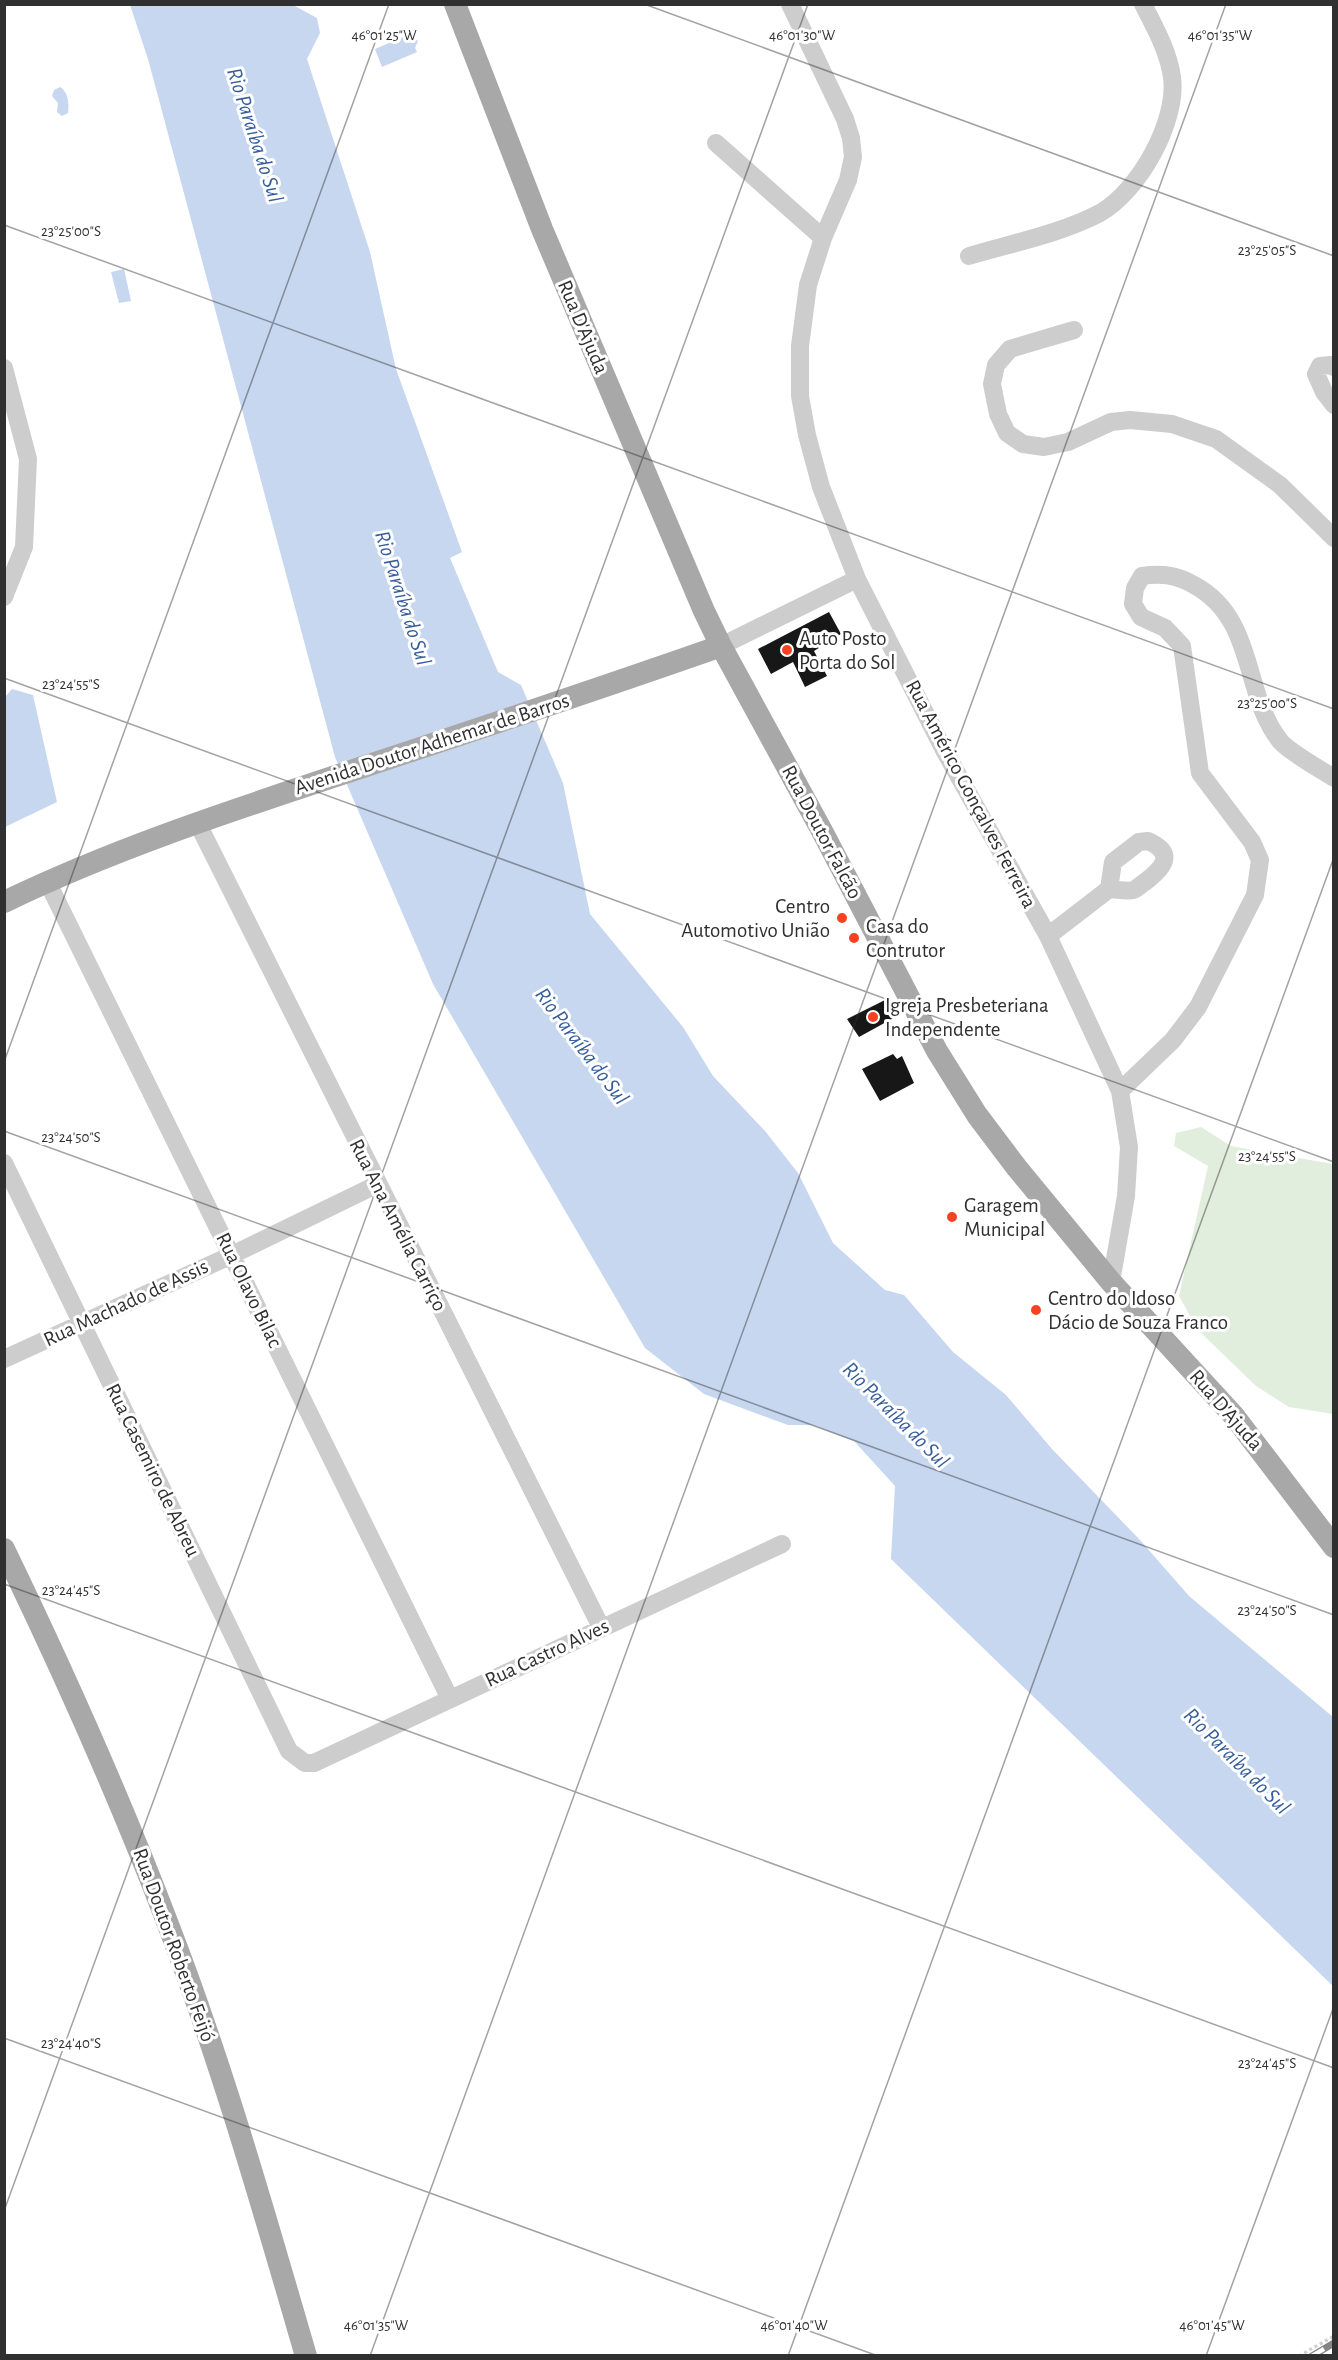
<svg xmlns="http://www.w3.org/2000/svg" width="1338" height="2360" viewBox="0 0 1338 2360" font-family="'Alegreya Sans',sans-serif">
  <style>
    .green { fill: #e2eedd }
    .water { fill: #c7d7f0 }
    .building { fill: #171717 }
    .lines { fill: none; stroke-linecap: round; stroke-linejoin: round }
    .path { stroke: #cdcdcd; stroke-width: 3; stroke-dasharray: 3 3; stroke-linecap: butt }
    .minor { stroke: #cdcdcd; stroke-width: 18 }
    .major { stroke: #a8a8a8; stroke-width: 22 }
    .rail-casing { stroke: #858585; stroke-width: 7 }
    .rail { stroke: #fff; stroke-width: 4.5; stroke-dasharray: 14; stroke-linecap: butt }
    .ticks { fill: none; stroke: #303030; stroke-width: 1.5; stroke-opacity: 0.45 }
    .poi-dot { fill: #f64223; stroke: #fff; stroke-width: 2 }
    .labels { text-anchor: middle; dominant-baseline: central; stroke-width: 6; stroke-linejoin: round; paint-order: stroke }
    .street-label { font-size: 21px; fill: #303030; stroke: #fff }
    .poi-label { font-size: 21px; fill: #303030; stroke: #fff; text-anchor: start }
    .water-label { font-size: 22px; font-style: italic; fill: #355d9b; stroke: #fff }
    .ticks-label { font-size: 15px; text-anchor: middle; fill: #303030; stroke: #fff; stroke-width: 6; stroke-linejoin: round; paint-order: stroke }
  </style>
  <rect width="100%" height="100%" fill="#fff"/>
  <path class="green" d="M1201 1127 1231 1146 1333 1164V1414L1289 1407 1256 1386 1198 1330 1179 1296 1208 1166 1174 1146 1176 1133Z"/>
  <path class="water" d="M130 5H293L317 18 320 33 307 59 370 252 396 369 462 552 450 558 498 672 521 685 563 783 590 914 683 1027 713 1076 765 1131 798 1173 833 1243 885 1290 904 1295 953 1352 1006 1395 1052 1449 1140 1540 1189 1596 1333 1717V1986L891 1559 895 1486 854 1441 813 1425H788L704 1394 645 1348 433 984 335 757 148 59Z
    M410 34 418 41 415 48 417 52 382 67 375 49Z
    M60 87C69 93 69 104 68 113L62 116 57 112 58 103 52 96 54 90Z
    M124 269 131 301 119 303 111 272Z
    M12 689 33 695 57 802 5 827V697Z"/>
  <path class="building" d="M829 612 841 634 814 651 827 676 805 687 793 662 771 674 758 649Z
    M889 998 899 1015 859 1037 847 1019Z
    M893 1054 897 1059 902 1056 914 1083 880 1101 862 1069Z"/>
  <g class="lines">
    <path class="path" d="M1299 2356 1334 2336"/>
    <path class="minor" d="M790 4 845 119 851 138 853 157 848 180 823 238 808 285 800 346V396L807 435 821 487 857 579 944 750 1048 936 1120 1091 1129 1147 1126 1196 1111 1282
      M716 143 823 238
      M969 256C1012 243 1060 234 1100 213 1139 191 1178 121 1172 77 1168 50 1155 28 1143 4
      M1074 330 1010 349 996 365 992 384 998 414 1007 433 1023 444 1044 447 1068 442 1111 422 1130 420 1172 424 1216 439 1280 485 1334 538
      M1334 367 1331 365 1320 366 1316 374 1324 392 1334 405
      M4 368 28 459 24 547 4 597
      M721 646 857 579
      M197 822 601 1627
      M1148 841C1177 854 1162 869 1145 882 1141 884 1137 889 1133 890 1127 892 1116 889 1109 889L1113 862 1139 842Z
      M47 881 450 1699
      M1048 936 1109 889
      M1120 1091 1173 1040 1198 1007 1255 895 1260 860 1252 842 1200 773 1182 646 1165 628 1141 617 1133 604 1135 588 1142 576C1162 573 1177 575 1194 585 1257 619 1242 695 1281 742 1291 753 1320 769 1334 778
      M4 1163 289 1751 305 1763H314L782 1544
      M4 1359 232 1255 378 1184"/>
    <path class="major" d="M455 4 542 229 704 611 721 646 822 831 937 1051 977 1115 1017 1168 1111 1282 1234 1416 1334 1547
      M4 902C122 845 246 806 369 765 487 726 604 687 721 646
      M4 1549C64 1673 120 1798 169 1927 223 2067 264 2212 306 2356"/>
    <g class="rail-casing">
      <path id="rail" d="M1312 2356 1334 2343"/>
    </g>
    <use href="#rail" class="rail"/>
  </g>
  <path class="ticks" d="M644 4 1334 256M4 225 1334 709M4 678 1334 1162M4 1062 389 4M4 1131 1334 1615M4 1584 1334 2068M4 2038 878 2356M4 2211 808 4M370 2356 1226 4M788 2356 1334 857M1206 2356 1334 2006"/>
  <g class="poi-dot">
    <circle cx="787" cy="650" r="6"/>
    <circle cx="842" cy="918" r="6"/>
    <circle cx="854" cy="938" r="6"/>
    <circle cx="873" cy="1017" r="6"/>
    <circle cx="952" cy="1217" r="6"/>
    <circle cx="1036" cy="1310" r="6"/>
  </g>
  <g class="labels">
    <g class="street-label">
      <text transform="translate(583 327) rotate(67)">Rua D'Ajuda</text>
      <text transform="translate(432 744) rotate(-18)">Avenida Doutor Adhemar de Barros</text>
      <text transform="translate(971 794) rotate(62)">Rua Américo Gonçalves Ferreira</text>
      <text transform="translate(822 832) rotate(62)">Rua Doutor Falcão</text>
      <text transform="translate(398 1225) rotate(63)">Rua Ana Amélia Carriço</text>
      <text transform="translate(249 1290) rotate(64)">Rua Olavo Bilac</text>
      <text transform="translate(126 1303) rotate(-25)">Rua Machado de Assis</text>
      <text transform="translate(1226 1410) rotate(49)">Rua D'Ajuda</text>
      <text transform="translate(153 1470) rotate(64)">Rua Casemiro de Abreu</text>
      <text transform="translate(547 1653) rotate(-25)">Rua Castro Alves</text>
      <text transform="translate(174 1945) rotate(70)">Rua Doutor Roberto Feijó</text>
    </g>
    <g class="poi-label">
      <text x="799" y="638">Auto Posto<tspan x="799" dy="24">Porta do Sol</tspan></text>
      <text x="830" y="906" text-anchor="end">Centro<tspan x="830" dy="24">Automotivo União</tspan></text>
      <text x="866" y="926">Casa do<tspan x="866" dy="24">Contrutor</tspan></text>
      <text x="885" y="1005">Igreja Presbeteriana<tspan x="885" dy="24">Independente</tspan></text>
      <text x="964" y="1205">Garagem<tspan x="964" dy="24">Municipal</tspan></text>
      <text x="1048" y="1298">Centro do Idoso<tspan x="1048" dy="24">Dácio de Souza Franco</tspan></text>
    </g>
    <g class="water-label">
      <text transform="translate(255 135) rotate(72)">Rio Paraíba do Sul</text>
      <text transform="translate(403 598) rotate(72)">Rio Paraíba do Sul</text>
      <text transform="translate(582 1046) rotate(53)">Rio Paraíba do Sul</text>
      <text transform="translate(896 1415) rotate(45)">Rio Paraíba do Sul</text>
      <text transform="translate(1237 1761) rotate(45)">Rio Paraíba do Sul</text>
    </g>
  </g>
  <g class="ticks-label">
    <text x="384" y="40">46°01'25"W</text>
    <text x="802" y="40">46°01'30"W</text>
    <text x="1220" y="40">46°01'35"W</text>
    <text x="71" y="236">23°25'00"S</text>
    <text x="1267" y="255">23°25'05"S</text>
    <text x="71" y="689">23°24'55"S</text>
    <text x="1267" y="708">23°25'00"S</text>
    <text x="71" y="1142">23°24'50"S</text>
    <text x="1267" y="1161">23°24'55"S</text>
    <text x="71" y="1595">23°24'45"S</text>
    <text x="1267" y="1615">23°24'50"S</text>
    <text x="71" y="2048">23°24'40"S</text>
    <text x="1267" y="2068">23°24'45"S</text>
    <text x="376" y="2330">46°01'35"W</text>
    <text x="794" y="2330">46°01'40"W</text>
    <text x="1212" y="2330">46°01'45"W</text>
  </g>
  <rect width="1338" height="2360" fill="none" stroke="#303030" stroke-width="12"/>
</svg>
